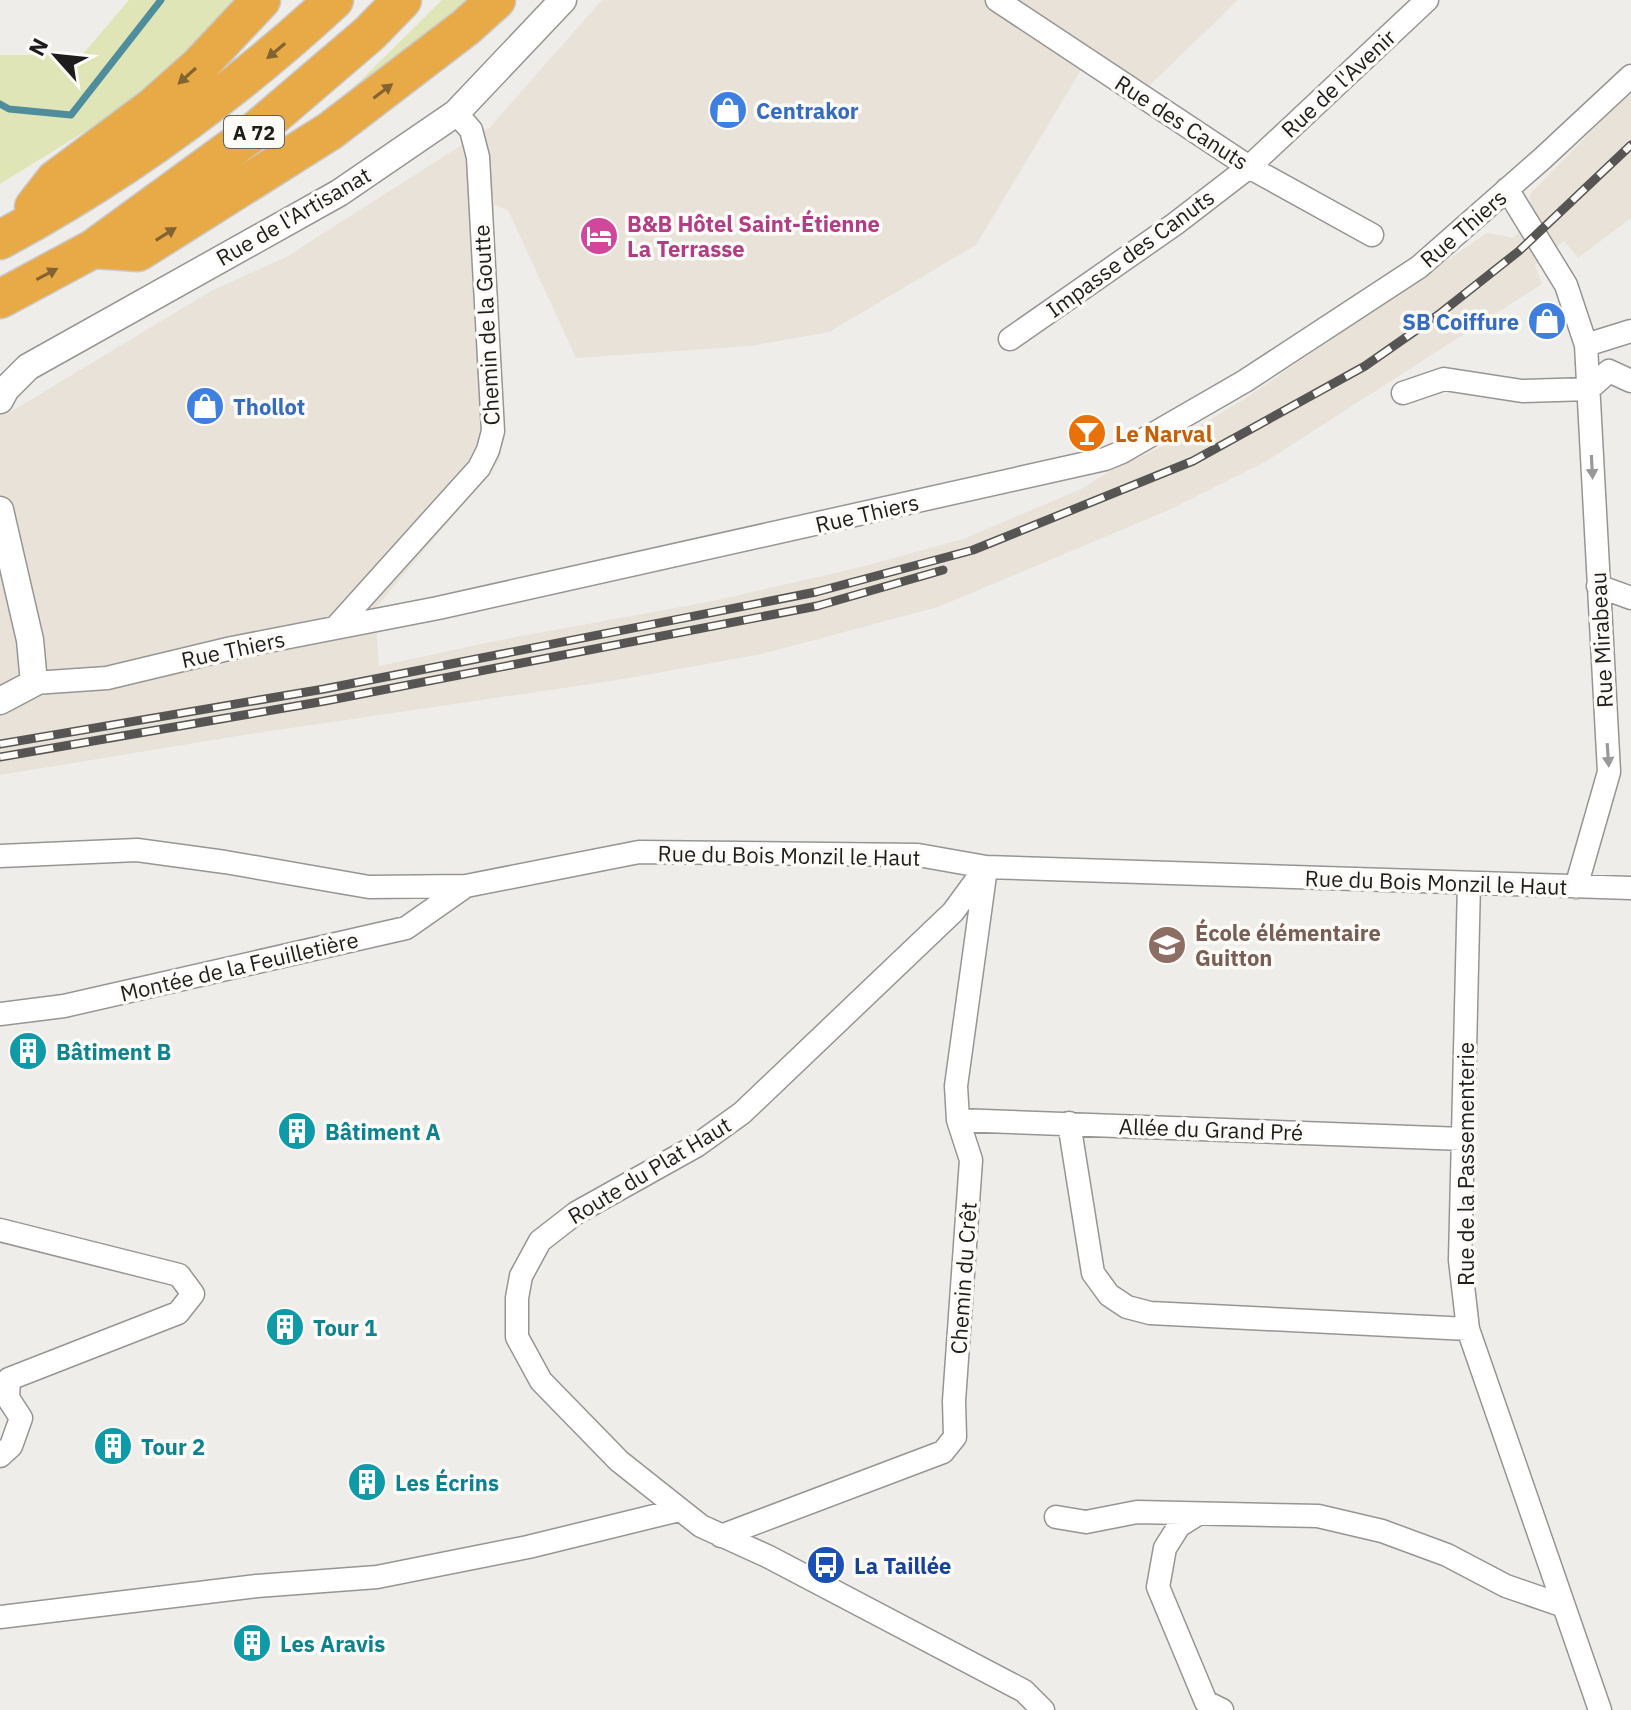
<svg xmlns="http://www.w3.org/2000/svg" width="1631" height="1710" viewBox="0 0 1631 1710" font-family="'IBM Plex Sans',sans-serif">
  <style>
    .built { fill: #e9e2d9 }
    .green { fill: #dfe5b6 }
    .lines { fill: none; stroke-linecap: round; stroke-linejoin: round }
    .stream { stroke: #4f8d9c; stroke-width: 7 }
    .minor-casing { stroke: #979593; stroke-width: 25 }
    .tertiary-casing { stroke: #979593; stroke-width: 29 }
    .motorway-casing { stroke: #c9c9c9; stroke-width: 41 }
    .minor { stroke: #fff; stroke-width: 22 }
    .tertiary { stroke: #fff; stroke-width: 26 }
    .motorway { stroke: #e8aa46; stroke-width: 38 }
    .rail-casing { stroke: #565553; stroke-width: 9 }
    .rail { stroke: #fdfbf8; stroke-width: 6; stroke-dasharray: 18; stroke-linecap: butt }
    .oneway { fill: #836431 }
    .oneway2 { fill: #9a9999 }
    .labels { text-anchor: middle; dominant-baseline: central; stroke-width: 7; stroke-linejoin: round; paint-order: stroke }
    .shield { fill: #fdfbf8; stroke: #61605e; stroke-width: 2 }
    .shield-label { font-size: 20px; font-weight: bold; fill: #1e1d1c }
    .street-label { font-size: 22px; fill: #1e1d1c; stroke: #fdfbf8 }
    .shop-label { font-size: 22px; font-weight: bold; fill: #366cbe; stroke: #fdfbf8; text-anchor: start }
    .hotel-label { font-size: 22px; font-weight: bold; fill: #b23c85; stroke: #fdfbf8; text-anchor: start }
    .food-label { font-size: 22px; font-weight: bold; fill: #c56008; stroke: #fdfbf8; text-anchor: start }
    .education-label { font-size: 22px; font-weight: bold; fill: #785e54; stroke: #fdfbf8; text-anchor: start }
    .culture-label { font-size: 22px; font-weight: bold; fill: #0d838f; stroke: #fdfbf8; text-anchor: start }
    .transit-label { font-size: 22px; font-weight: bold; fill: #164399; stroke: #fdfbf8; text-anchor: start }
  </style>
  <rect width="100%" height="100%" fill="#efedea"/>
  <path class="built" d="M602 0H1238L1148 87 1093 50 976 245 829 332 751 346 576 358 508 210 494 205 491 249 500 460 375 609 379 666 495 641 708 602 861 567 963 539 1081 489 1112 470 1178 439 1249 396 1487 233 1513 238 1532 219 1530 194 1631 91V218L1578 258 1564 241 1535 265 1542 284 1265 462 1169 510 938 607 762 654 618 680 250 734 0 775V415L7 414 211 291 286 257 490 127Z"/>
  <path class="green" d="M129 0H234L144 95 0 184V55H82Z
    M442 0H479L323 113 360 81Z"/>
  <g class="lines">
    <path class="stream" d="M0 104 9 109 71 115 161 0"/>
    <g class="minor-casing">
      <path id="minor" d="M997 0 1249 167 1372 235
        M1507 189 1566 285 1586 345
        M1010 339 1175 224 1249 167 1427 0
        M1589 389 1609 371 1631 381
        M1403 393 1444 379 1522 391 1589 389
        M1598 586 1631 598
        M335 628 479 468 488 450 493 431 478 157 471 130 456 113
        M34 683 107 678 232 648 438 608 1105 459 1122 452 1245 381 1419 267 1543 158 1631 76
        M0 856 137 850 225 862 369 887 466 886 639 852 918 855 986 867 1631 888
        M986 867 953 912 742 1113 696 1146 576 1213 540 1241 521 1276 517 1298V1337L541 1381 619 1461 701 1526 769 1557 1024 1691 1043 1710
        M1469 883 1460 1260 1468 1329 1600 1710
        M1576 887 1609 772 1586 345 1631 331
        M0 1014 64 1006 406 928 466 886
        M958 1120 1463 1139
        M1069 1123 1093 1273 1109 1295 1127 1307 1150 1313 1468 1329
        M0 1230 179 1275 193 1294 178 1313 9 1379 8 1398 21 1418 11 1446 0 1456
        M1198 1514 1179 1526 1165 1548 1158 1587 1206 1702 1222 1710
        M1056 1517 1086 1522 1137 1512 1318 1516 1382 1531 1447 1555 1506 1586 1564 1606
        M721 1536 943 1452 955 1437 954 1401 971 1160 958 1120 956 1086 986 868
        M0 1617 257 1586 377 1577 528 1547 679 1510"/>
    </g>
    <g class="tertiary-casing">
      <path id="tertiary" d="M0 400 6 389 28 367 339 193 456 113 563 0
        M0 510 30 640 34 683 0 701"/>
    </g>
    <g class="motorway-casing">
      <path id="motorway" d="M34 207 55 180 153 107 199 66 261 0
        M0 240C121 175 233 93 334 0
        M93 249 138 252 330 131 466 27 496 0
        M0 299 93 249 259 128 370 33 402 0"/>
    </g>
    <use href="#minor" class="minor"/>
    <use href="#tertiary" class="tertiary"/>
    <use href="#motorway" class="motorway"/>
    <g class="rail-casing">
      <path id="rail" d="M0 744 324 689 816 592 973 550 1193 461 1365 366 1438 315 1519 251 1631 145
        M0 757 325 701 817 606 943 570"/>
    </g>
    <use href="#rail" class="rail"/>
  </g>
  <defs><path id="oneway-solid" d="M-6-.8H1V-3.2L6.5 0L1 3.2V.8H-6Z" transform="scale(2)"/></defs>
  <g class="oneway">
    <use href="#oneway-solid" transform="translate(276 51) rotate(140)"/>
    <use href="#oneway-solid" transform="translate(187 76) rotate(138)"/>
    <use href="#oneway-solid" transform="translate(383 91) rotate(-37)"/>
    <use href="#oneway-solid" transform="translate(166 234) rotate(-32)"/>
    <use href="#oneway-solid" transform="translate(47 274) rotate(-28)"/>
  </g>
  <g class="oneway2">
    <use href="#oneway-solid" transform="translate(1592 467) rotate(87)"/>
    <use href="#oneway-solid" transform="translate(1608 755) rotate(86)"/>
  </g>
  <defs>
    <g id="shop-disc" transform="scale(2)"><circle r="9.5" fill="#3f7fe0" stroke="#fdfbf8"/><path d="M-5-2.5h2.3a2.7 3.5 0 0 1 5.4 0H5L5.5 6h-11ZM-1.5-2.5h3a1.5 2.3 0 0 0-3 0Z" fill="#fff"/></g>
    <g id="hotel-disc" transform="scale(2)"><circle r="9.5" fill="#d1479c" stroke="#fdfbf8"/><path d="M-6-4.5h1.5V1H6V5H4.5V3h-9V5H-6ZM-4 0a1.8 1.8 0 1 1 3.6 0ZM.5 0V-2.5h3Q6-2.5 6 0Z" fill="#fff"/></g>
    <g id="bar-disc" transform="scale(2)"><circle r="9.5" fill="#e8710a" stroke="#fdfbf8"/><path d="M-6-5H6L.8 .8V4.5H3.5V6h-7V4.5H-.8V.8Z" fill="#fff"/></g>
    <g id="school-disc" transform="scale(2)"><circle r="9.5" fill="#8d6e63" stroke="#fdfbf8"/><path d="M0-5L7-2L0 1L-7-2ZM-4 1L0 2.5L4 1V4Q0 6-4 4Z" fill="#fff"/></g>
    <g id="building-disc" transform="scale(2)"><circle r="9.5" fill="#0f9aa8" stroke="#fdfbf8"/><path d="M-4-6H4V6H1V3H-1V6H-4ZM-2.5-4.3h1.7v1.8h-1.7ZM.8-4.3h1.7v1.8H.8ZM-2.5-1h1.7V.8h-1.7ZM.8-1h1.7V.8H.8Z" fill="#fff"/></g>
    <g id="bus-disc" transform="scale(2)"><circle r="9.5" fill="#1a4fb4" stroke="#fdfbf8"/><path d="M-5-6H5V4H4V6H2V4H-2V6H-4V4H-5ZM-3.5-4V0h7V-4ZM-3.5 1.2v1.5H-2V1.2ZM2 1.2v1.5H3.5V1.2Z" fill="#fff"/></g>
  </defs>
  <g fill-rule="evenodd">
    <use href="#shop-disc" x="728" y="110"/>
    <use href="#hotel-disc" x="599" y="236"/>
    <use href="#shop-disc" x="1547" y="321"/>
    <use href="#shop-disc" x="205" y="406"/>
    <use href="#bar-disc" x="1087" y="433"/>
    <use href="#school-disc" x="1167" y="945"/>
    <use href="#building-disc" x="28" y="1051"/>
    <use href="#building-disc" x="297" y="1131"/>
    <use href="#building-disc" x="285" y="1327"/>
    <use href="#building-disc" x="113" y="1446"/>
    <use href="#building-disc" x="367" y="1482"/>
    <use href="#bus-disc" x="826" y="1565"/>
    <use href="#building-disc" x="252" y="1643"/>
  </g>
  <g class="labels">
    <rect class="shield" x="224" y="116" width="60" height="32" rx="6"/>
    <g class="shield-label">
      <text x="254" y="132">A 72</text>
    </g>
    <g class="street-label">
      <text transform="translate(1338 83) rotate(-43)">Rue de l'Avenir</text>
      <text transform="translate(1182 122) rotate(33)">Rue des Canuts</text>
      <text transform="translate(293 216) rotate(-30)">Rue de l'Artisanat</text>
      <text transform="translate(1463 228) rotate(-41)">Rue Thiers</text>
      <text transform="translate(1130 253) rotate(-36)">Impasse des Canuts</text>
      <text transform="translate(486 325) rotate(-93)">Chemin de la Goutte</text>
      <text transform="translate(867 513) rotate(-13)">Rue Thiers</text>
      <text transform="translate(1601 640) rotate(-93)">Rue Mirabeau</text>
      <text transform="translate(233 649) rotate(-12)">Rue Thiers</text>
      <text transform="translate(789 855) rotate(1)">Rue du Bois Monzil le Haut</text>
      <text transform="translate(1436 882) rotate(2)">Rue du Bois Monzil le Haut</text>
      <text transform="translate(239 966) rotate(-13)">Montée de la Feuilletière</text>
      <text transform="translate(1211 1129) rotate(2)">Allée du Grand Pré</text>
      <text transform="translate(1465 1164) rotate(-90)">Rue de la Passementerie</text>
      <text transform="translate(649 1170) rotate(-31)">Route du Plat Haut</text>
      <text transform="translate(963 1278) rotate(-86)">Chemin du Crêt</text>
    </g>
    <g class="shop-label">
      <text x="756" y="110">Centrakor</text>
      <text x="1519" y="321" text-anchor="end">SB Coiffure</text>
      <text x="233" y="406">Thollot</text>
    </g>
    <g class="hotel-label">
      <text x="627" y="223">B&amp;B Hôtel Saint-Étienne<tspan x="627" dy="25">La Terrasse</tspan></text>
    </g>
    <g class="food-label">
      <text x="1115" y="433">Le Narval</text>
    </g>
    <g class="education-label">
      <text x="1195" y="932">École élémentaire<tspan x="1195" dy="25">Guitton</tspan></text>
    </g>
    <g class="culture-label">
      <text x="56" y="1051">Bâtiment B</text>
      <text x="325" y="1131">Bâtiment A</text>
      <text x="313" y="1327">Tour 1</text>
      <text x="141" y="1446">Tour 2</text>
      <text x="395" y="1482">Les Écrins</text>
      <text x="280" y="1643">Les Aravis</text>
    </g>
    <g class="transit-label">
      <text x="854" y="1565">La Taillée</text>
    </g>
  </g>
  <g transform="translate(56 56) rotate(297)" stroke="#fdfbf8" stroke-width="6" paint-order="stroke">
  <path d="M0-6L14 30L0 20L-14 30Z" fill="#1e1d1c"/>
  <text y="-12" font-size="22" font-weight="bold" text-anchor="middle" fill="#1e1d1c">N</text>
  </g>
</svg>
